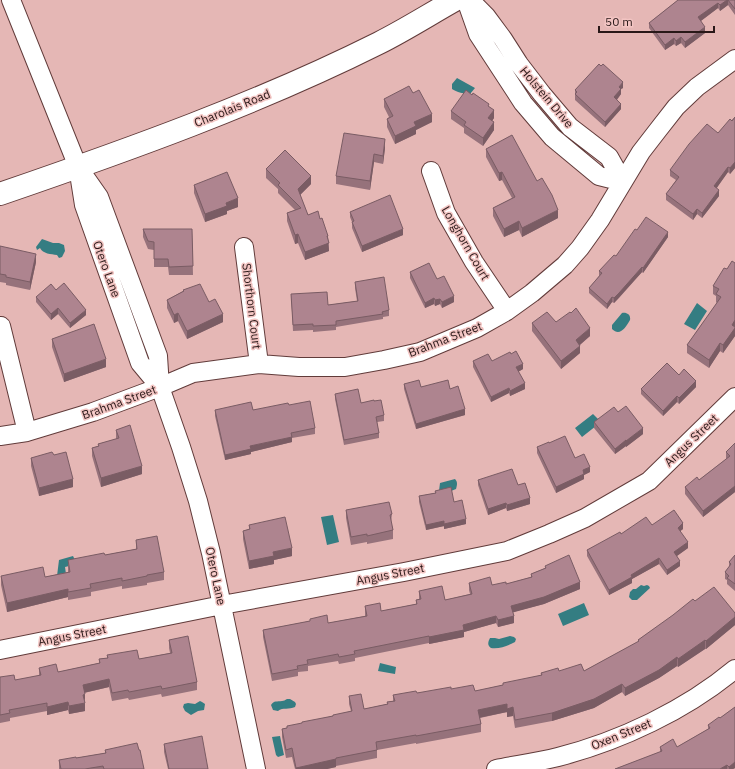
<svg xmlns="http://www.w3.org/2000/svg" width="735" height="769" viewBox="0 0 735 769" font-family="'IBM Plex Sans',sans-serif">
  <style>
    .water { fill: #347d82 }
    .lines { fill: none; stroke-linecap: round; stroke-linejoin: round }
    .street-casing { stroke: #613b3a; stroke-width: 20 }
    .secondary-casing { stroke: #613b3a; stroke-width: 24 }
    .street { stroke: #fff; stroke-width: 18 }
    .secondary { stroke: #fff; stroke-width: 22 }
    .wall { fill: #96727b }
    .shaded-wall { fill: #7a5c64 }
    .building { fill: #ae848f; stroke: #7a5c64 }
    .labels { text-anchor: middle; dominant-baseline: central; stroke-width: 3; stroke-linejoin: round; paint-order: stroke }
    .street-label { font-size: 12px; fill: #291818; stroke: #f2c4c2 }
  </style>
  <rect width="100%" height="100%" fill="#e5b7b5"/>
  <path class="water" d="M457 78 475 88 470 94C465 94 456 92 452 89V84Z
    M42 239 53 243H59L64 245 65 251 62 257 59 258 57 255C51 254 43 254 40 248L37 250 36 247Z
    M697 303 707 311 695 330 684 324Z
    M622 313C627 312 631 315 630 320 626 327 620 337 612 329V325Z
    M593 414 601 422 582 437 575 428Z
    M455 479C458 482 457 485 456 489L451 491H439L440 483Z
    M333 515 339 542 327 545 321 517Z
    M73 556 77 564 65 567 66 574 57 576 59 560Z
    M641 585 644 586 647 585 649 586 650 588 637 600H632L629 597 630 592 633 589H636Z
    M584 603 589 615 563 626 558 614Z
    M510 636 514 637 516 639 515 642C507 646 500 649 491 648 487 645 488 642 490 638H495L499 639Z
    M380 663 396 667 395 674 378 671Z
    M287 699H290L295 702 296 704 295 707C289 710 283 707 278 711L273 710 271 705C274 700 277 702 282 701 284 701 285 700 287 699Z
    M200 701 202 702 205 704 204 710 198 711 191 715 185 711 183 707 184 704 188 703 195 704Z
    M280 736 284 755 278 757 276 755 272 737Z"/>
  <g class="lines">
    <g class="street-casing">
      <path id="street" d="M11 0 78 167
        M466 0 478 34 523 103 552 137 599 176 623 182 609 157 570 127 542 94 519 64 503 39 486 16 470 0
        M431 171 446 213 474 262 507 311
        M244 247 259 364
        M1 326 27 432
        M160 387 140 363 84 205 78 167 99 197 158 356 160 387 181 447 198 501 211 553 256 769
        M0 436 27 432 93 412 160 387 193 373 259 364 299 367H345L384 360 420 352 477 328 507 311 532 293 565 265 580 248 600 220 641 152 658 130 676 107 697 87 735 59
        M0 650 222 605 404 572 507 551 549 534 585 518 649 481 735 397
        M496 769C516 765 538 762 558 757 620 741 686 710 735 669"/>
    </g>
    <g class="secondary-casing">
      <path id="secondary" d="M0 194C128 150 257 104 379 43 405 30 430 14 455 0"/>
    </g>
    <use href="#street" class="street"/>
    <use href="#secondary" class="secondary"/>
  </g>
  <path class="wall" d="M678 0H735V15L728 5 720 11 718 8 701 21 705 33 685 48 681 43 676 46 674 44 665 50 649 28V23Z
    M623 88 621 89V94L617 100 621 109 605 127 575 100V90Z
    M413 93 432 122 416 130V134L395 144 387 127V119L389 117 384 107V99Z
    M489 107 494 118 492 121 494 130 483 146 464 133V128L451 119V111Z
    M735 117V168L730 174 728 172 716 188 719 196 702 218 697 214 693 220 666 200V194L676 180 670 176V170L718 133Z
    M385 148 383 164 374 162 370 190 336 184V176Z
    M486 149 537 181 558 218 522 237 519 230 504 237 493 216V208L512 198 502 180 499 181 486 157Z
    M266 169 311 184 300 195 308 215 328 240 329 251 305 260 298 243 295 244 287 221V213L295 210 278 193V189L266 178Z
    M194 185 238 207 227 211V214L205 222 194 193Z
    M350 212 403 235 362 252 352 228V222L350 217Z
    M143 229H192L193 275H169L168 267H154V250L148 249 143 237Z
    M637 230 668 237 643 273 642 272 619 298 614 303 612 302 607 309 589 293V288L599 276V271L616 256Z
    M0 246 36 262 30 290 6 285V283L0 282Z
    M735 263V336L723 353 720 351 709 368 687 353V345L717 303 716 302V296L713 294V286L727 269Z
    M410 272 437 279 454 302 442 308 440 304 435 306 434 304 425 308 410 278Z
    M355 282 389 310V316L383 317V319L336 327V330L313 332V330L293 331 291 294 328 305 357 301 355 288Z
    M56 290 86 315 70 328 58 314 51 320 36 302V297Z
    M183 290 209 302 223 322 187 339 178 321 174 323 167 308V300L183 291Z
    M556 322 590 336 580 345V353L561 369 532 331V323Z
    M52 339 106 367 64 382 52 347Z
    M473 361H492L523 369 518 372 525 389 510 396 509 393 491 402 473 367Z
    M679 375 696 387 679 404 677 402 663 416 641 394V389Z
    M404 384 421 387 450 389 465 415 416 429 404 389Z
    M335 394 361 403 374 401 384 415V421L377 422 379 433V438L344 445 335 399Z
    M289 405 315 428V434L292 438V442L251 452V454L225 460 215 416V410H253Z
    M594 422 643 434 626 447V446L615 454 594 428Z
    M116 430 142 474 101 487 92 456V448L98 446V444L116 439Z
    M549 443 575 458 590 472 584 475V479L556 493 537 453V447Z
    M735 443V492L703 517 685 494V487L699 480 726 459V452Z
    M54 455 73 487 39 496 31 466V458Z
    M478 480 518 485 530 504 507 511 506 508 488 515 478 485Z
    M435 491 454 502 466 524 444 529V526L426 530 419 502V496L435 493Z
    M346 510 392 514 391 522 393 530V539L367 544V542L351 545 346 518Z
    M249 525 292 556 274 560V564L249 569 243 539V531L249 529Z
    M652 525 683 529 680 531 688 548 677 556 680 566 667 575 659 564 632 579V583L609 595 587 556V550L621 534Z
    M136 540 164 572V580L147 583V585L122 589V586L91 592V596L68 600V597L7 612 1 585V576L45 577 68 572V560L105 555 136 549Z
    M735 555V591L727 584V580L725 579V572L729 567V562Z
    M545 566 580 589 544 604 513 612 514 623 498 627 496 623 464 632V637L429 644V643L355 658V661L339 664 338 661 308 666V671L298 672V676L272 681 263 637V630L310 621V619L328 623 365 616V606L381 611 416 604V600L419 599V591L445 600 470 594 469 590V583L492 585 506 584 531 577V574L545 568Z
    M695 601 735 613V625L706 649H705L678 667 677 666 659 678 625 696 622 692 594 708 552 721 515 728 513 716 507 717V712L480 718 481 724V732L416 744V743L377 750V758L336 766V767L327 769H295L292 757 286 758 282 737V729L351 711 349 704V696L364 709 387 704V702L393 701V695L417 693 451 689 475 691 503 685 541 675V673L559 671H584L638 642V640Z
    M169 640 197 682V690L162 697 161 694 129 700 128 698 112 701 109 687 84 693 85 711 69 714 68 710 47 715V711L10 718V721L0 723V677L15 680 39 676V668L58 672 99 663V659L107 658V655L139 659 170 653 169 648Z
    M735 707V768L733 769H615L660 752V747H677L708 729V725L720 718Z
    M164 744 208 769H168L164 752Z
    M105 750H139L144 769H59V760L76 758 105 753Z"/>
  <path class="shaded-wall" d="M727 0H728V5L720 11V5Z
    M718 3V8L698 23V17Z
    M705 27V33L685 48V42Z
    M681 37V43L676 46V41Z
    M674 38V44L665 50V45Z
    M623 82V88L621 89V94L614 103V97L619 87Z
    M621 104V109L605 127V122Z
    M494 110V118L488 127V118Z
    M432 114V122L416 130V134L395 144V136L414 122Z
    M494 122V130L483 146V138Z
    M385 139V148L383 164V156Z
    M374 154V162L370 190V181Z
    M735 162V168L730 174V168Z
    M728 167V172L714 192V186Z
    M502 172V180L499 181V173Z
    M311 176V184L298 197V189Z
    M719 190V196L702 218V213Z
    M238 198V207L227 211V214L205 222V214L226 203Z
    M697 209V214L693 220V214Z
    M558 210V218L522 237V228Z
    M519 221V230L504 237V229Z
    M403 229V235L362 252V246Z
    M668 232V237L643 273V268Z
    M298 234V243L295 244V235Z
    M327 236H328L329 251 305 260V252Z
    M36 254V262L30 290V282Z
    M642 267V272L614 303V298Z
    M454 296V302L442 308V302Z
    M612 297V302L607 309V304Z
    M434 298V304L425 308V303Z
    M440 299V304L435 306V300Z
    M58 308V314L51 320V314Z
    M86 310V315L70 328V323Z
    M178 313V321L174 323V315Z
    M223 314V322L187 339V331Z
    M735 320V336L723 353V345L732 325Z
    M590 328V336L576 348V340Z
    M720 343V351L709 368V360Z
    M580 346V353L561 369V361Z
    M106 359V367L64 382V374Z
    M523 364V369L516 373V367Z
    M696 381V387L679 404V398Z
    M525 383V389L510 396V391Z
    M509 388V393L491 402V397Z
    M677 396V402L663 416V411Z
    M465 409V415L416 429V424Z
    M643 428V434L626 447V441Z
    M292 437V442L251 452V454L225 460V455L250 446Z
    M626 440V446L615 454V449Z
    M142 466V474L101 487V478Z
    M590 467V472L584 475V479L556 493V487L583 470Z
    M73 479V487L39 496V488Z
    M735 486V492L703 517V511Z
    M530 498V504L507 511V505Z
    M506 503V508L488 515V509Z
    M466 519V524L444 529V524Z
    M444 521V526L426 530V525Z
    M683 523V529L678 533V528Z
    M688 542V548L674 558V552Z
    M292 548V556L274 560V564L249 569V561L273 552Z
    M659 558V564L632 579V583L609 595V590L631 575Z
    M680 561V566L667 575V570Z
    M580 582V589L544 604 511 613V606Z
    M68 589V597L7 612V603Z
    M496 616V623L464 632V637L429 644V637L463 625Z
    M514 616V623L498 627V620Z
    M735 617V625L706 649V641Z
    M705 640V649L678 667V659Z
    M677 657V666L659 678 625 696V688Z
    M109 679V687L83 693V685Z
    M622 684V692L594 708 552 721V713Z
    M85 694V702L83 695Z
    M68 702V710L47 715V707Z
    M85 703V711L69 714V706Z
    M507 704V712L478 718V710Z
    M513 707V716L507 717V709Z
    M336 759V767L327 769H296V768Z
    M735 762V768L733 769H729V767Z
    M727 765V769H720Z"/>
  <path class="building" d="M678 0H727L720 5 718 3 698 17 705 27 685 42 681 37 676 41 674 38 665 45 649 23Z
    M728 0H735V9Z
    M599 64 601 66 603 64 623 82 619 87 621 89 614 97 621 104 605 122 575 94 577 92 575 90Z
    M409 86 413 93 419 90 432 114 414 122 416 126 395 136 387 119 393 116 384 99Z
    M466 90 472 95 473 93 489 104 488 106 494 110 488 118 494 122 483 138 464 125 466 122 451 111Z
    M735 117V162L730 168 728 167 714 186 719 190 702 213 697 209 693 214 666 194 679 177 670 170 689 144 707 124 718 133 730 119 732 121Z
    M344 133 385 139 383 156 374 154 370 181 336 176Z
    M512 135 537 181 542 178 552 195 558 210 522 228 519 221 504 229 493 208 515 197 502 172 499 173 486 149Z
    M285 150 311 176 298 189 308 215 318 211 320 219 322 218 328 236H327L329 243 305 252 298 234 295 235 287 213 301 208 278 185 280 183 266 169Z
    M227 172 238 198 226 203 227 206 205 214 194 185Z
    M390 195 403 229 362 246 352 222 354 221 350 212Z
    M646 217 668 232 643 268 642 267 619 293 614 298 612 297 607 304 589 288 602 273 599 271 614 255 616 256 635 229 637 230Z
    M143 229H192L193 266 169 267 168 259H154V242L148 241Z
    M0 246 36 254 30 282 6 277V275L0 274Z
    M732 261 735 263V320L732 325 735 327V328L723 345 720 343 709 360 687 345 721 297 716 294 719 289 713 286 724 268 727 269Z
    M429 263 437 279 444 276 454 296 442 302 440 299 435 300 434 298 425 303 410 272Z
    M384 277 389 310 382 312 383 314 336 321V325L313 326V324L293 325 291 294 327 292 328 305 358 301 355 282Z
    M64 283 86 310 70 323 58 308 51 314 36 297 51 284 56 290Z
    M200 284 209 302 215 299 223 314 187 331 178 313 174 315 167 300 184 291 183 290Z
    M576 308 590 328 576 340 580 346 561 361 532 323 547 312 556 322 570 312 571 313Z
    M94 324 106 359 64 374 52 339Z
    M516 351 523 364 516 367 525 383 510 391 509 388 491 397 473 361 488 354 492 361 510 352 511 354Z
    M667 363 679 375 684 369 696 381 679 398 677 396 663 411 641 389Z
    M419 380 421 387 448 380 450 389 458 386 465 409 416 424 404 384Z
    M358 389 361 403 374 400V401L381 400 384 415 376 417 379 433 344 440 335 394Z
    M310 401 315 428 291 433 292 437 250 446 251 449 225 455 215 410 251 402 253 410 288 403 289 405Z
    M626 406 643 428 626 441V440L615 449 594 422 614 407 618 412Z
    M130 425 142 466 101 478 92 448 99 446 98 444 119 438 116 430Z
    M565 436 575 458 584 454 590 467 583 470 584 474 556 487 537 447 549 442V443Z
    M735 443V486L703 511 685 487 697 477 699 480 730 456 726 452Z
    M52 452 54 455 66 452 73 479 39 488 31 458Z
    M512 469 518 485 525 483 530 498 507 505 506 503 488 509 478 480Z
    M451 487 454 502 462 500 466 519 444 524V521L426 525 419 496 436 493 435 491Z
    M389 502 392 514 390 515 393 530 367 536V534L351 537 346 510Z
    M674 510 683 523 678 528 688 542 674 552 680 561 667 570 659 558 631 575 632 577 609 590 587 550 620 532 621 534 646 517 652 525Z
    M285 517 292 548 273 552 274 556 249 561 243 531 250 529 249 525Z
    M157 536 164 572 147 575V576L122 581V578L90 584 91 588 68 592V589L7 603 1 576 43 567 45 577 70 572 68 560 104 553 105 555 137 549 136 540Z
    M569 555 580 582 544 597 511 606 514 616 498 620 496 616 463 625 464 630 429 637V636L354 651 355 654 339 657 338 654 307 660 308 664 297 666 298 669 272 674 263 630 310 621V619L327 615 328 623 367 616 365 606 380 603 381 611 417 604 416 600 421 599 419 591 442 586 445 600 472 594 469 583 490 577 492 585 506 582V584L532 577 531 574 546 568 545 566Z
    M735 555V584L727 578 729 576 725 572 731 564 729 562Z
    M714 587 735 613V617L706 641 705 640 678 659 677 657 659 670 625 688 622 684 594 699 552 713 515 720 513 707 507 709V704L478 710 481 724 416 736V735L376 742 377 750 336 758V759L296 768 292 748 286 750 282 729 287 728V726L302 723V722L333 716V715L352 711 349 696 361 694 364 709 388 704 387 702 395 701 393 695 416 691 417 693 451 687V689L473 685 475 691 503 685V683L542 675 541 673 558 668 559 671 581 664 584 671 639 641 638 640 673 615 693 599 695 601Z
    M188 636 197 682 162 689 161 686 129 692 128 690 112 693 109 679 83 685 85 694 83 695 85 703 69 706 68 702 47 707V703L9 710 10 713 0 715V677L14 675 15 680 41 675 39 668 56 664 58 672 100 663 99 659 108 658 107 655 137 650 139 659 172 653 169 640Z
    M735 707V762L729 767 727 765 720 769H615L662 751 660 747 673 739 677 747 710 728 708 725 719 717 720 718Z
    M202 736 208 769H169L164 744Z
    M137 743 139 750H140L144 769H104L103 766 85 769H61L59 760 76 757V758L106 753 105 750Z"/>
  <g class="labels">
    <g class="street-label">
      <text transform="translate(547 97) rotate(50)">Holstein Drive</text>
      <text transform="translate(232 108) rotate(-22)">Charolais Road</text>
      <text transform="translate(466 243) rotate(60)">Longhorn Court</text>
      <text transform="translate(107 269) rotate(70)">Otero Lane</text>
      <text transform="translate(252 306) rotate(83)">Shorthorn Court</text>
      <text transform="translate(445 339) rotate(-21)">Brahma Street</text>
      <text transform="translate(119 402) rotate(-20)">Brahma Street</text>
      <text transform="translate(691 440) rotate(-44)">Angus Street</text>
      <text transform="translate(390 574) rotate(-11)">Angus Street</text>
      <text transform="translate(216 576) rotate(78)">Otero Lane</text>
      <text transform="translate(72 635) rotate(-11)">Angus Street</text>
      <text transform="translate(621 734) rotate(-22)">Oxen Street</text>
    </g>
  </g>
  <path d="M599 26v6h115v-6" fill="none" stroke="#291818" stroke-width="2"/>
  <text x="605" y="26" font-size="12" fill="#291818" stroke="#f2c4c2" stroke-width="3" paint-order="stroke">50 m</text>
</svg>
